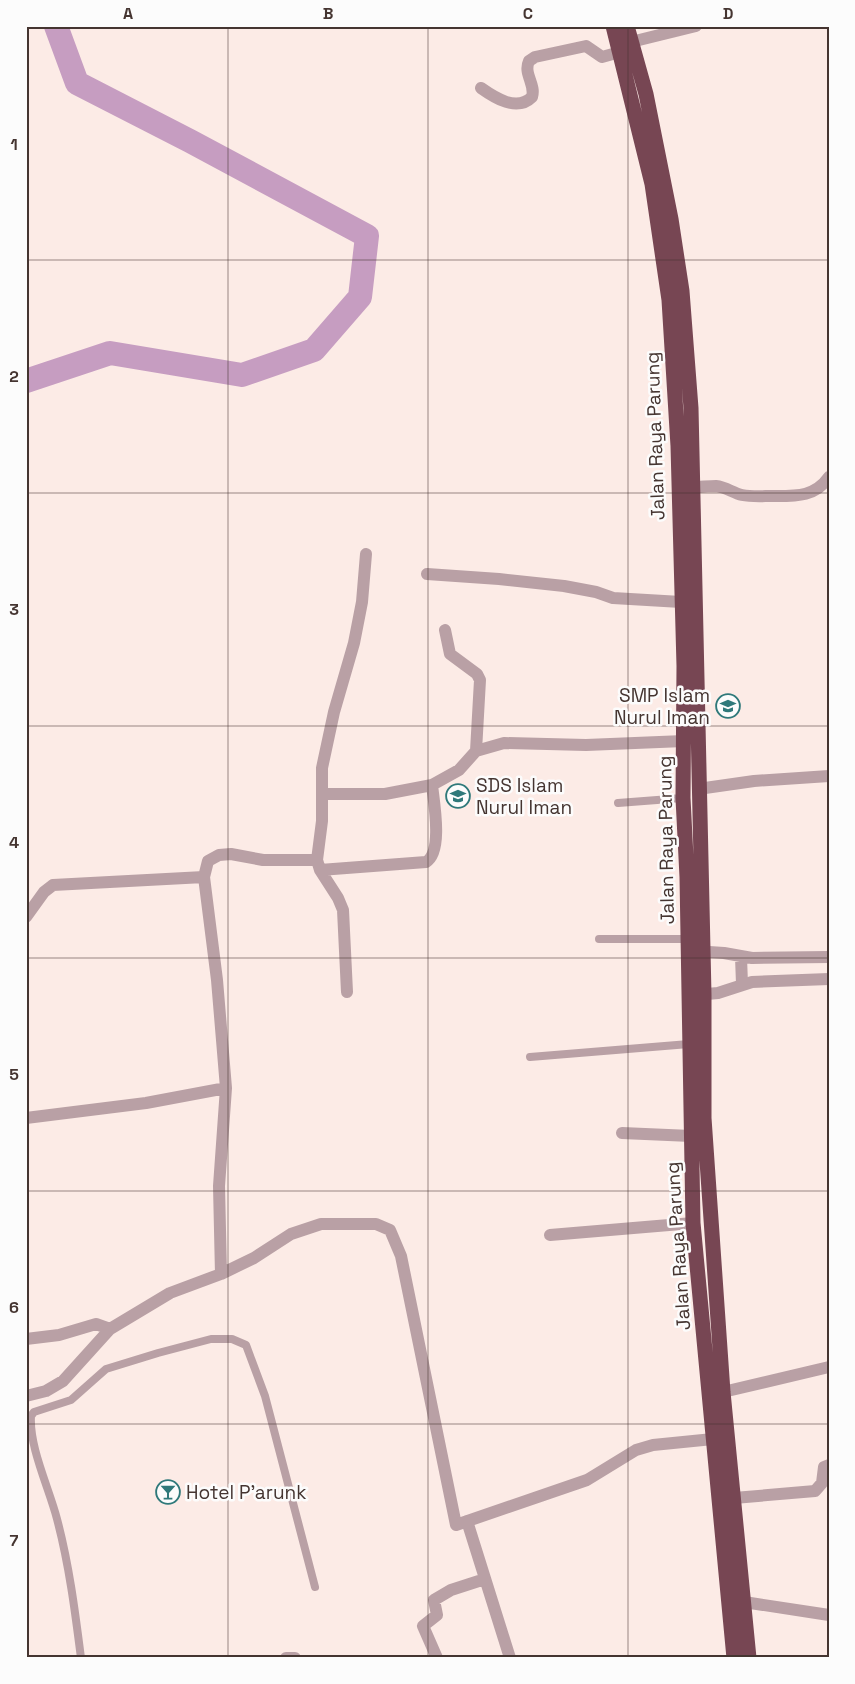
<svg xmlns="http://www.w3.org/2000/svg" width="855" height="1684" viewBox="0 0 855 1684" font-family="'Space Grotesk',sans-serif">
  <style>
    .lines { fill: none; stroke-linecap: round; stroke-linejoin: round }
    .river { stroke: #c69dc1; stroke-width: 24 }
    .lane { stroke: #b9a0a5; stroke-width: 8 }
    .street { stroke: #b9a0a5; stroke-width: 12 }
    .highway { stroke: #774653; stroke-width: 15 }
    .grid { fill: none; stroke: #453531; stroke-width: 1; stroke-opacity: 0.55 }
    .labels { text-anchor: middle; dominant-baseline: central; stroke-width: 5; stroke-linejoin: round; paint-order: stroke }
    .street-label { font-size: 19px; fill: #453531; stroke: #fcfcfc }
    .poi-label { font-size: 19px; fill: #453531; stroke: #fcfcfc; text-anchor: start }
    .neatline { fill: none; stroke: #453531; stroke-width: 2 }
    .grid-label { font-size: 16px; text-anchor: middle; font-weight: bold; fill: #453531 }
  </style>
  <rect width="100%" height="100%" fill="#fcebe6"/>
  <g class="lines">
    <path class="river" d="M26 381 110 353 242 375 314 350 360 297 367 236 190 141 77 83 56 26"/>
    <path class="lane" d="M618 803 683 798
      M599 939H687
      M530 1057 689 1044
      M81 1658C75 1611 69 1564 57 1519 49 1488 29 1447 31 1416L34 1412 71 1400 106 1369 158 1353 211 1339H232L246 1345 265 1396 315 1587"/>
    <path class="street" d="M631 42 696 26
      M481 88C495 98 517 112 532 97 536 84 523 74 529 61L535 57 586 46 602 57 620 52
      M692 487C700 487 708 486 716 486 726 487 733 493 742 495 752 497 763 496 773 496 796 496 815 497 829 477
      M427 574 499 579 564 586 596 592 613 598 681 602
      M445 630 450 654 477 674 480 680 476 751
      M698 789 754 781 829 776
      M322 794V768L334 712 354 643 362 602 366 554
      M320 870 426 862C443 852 434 803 432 785
      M26 917 44 892 53 885 204 877
      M694 951 724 953 752 958 829 957
      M741 957 742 984
      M347 992 343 910 338 898 320 870 317 860 322 821V794H385L432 785 459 770 476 751 504 743 586 745 684 741
      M696 995 718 993 752 982 829 979
      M26 1118 146 1103 226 1088 217 980 204 877 208 861 219 855 231 854 263 860H317
      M622 1133 691 1136
      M550 1235 693 1223
      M221 1274 219 1186 226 1088
      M26 1339 59 1335 96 1324 110 1329
      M723 1392 829 1367
      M26 1396 46 1391 63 1381 110 1329 170 1293 221 1274 254 1258 291 1234 321 1224H376L390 1230 401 1256 456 1525 587 1480 636 1450 653 1445 713 1439
      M734 1498 815 1491 822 1483 824 1467 829 1465
      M467 1521 510 1658
      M744 1602 829 1615
      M286 1658H295
      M437 1658 423 1626 437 1615 434 1600 451 1590 485 1579"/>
    <path class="highway" d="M613 26 652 184 669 300 678 446 684 666 683 798 687 877 693 1223 734 1658
      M627 26 646 94 671 219 682 291 691 408 704 995V1118L723 1392 749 1658"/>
  </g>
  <path class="grid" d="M228 26V1658M428 26V1658M628 26V1658M26 260H829M26 493H829M26 726H829M26 958H829M26 1191H829M26 1424H829"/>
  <defs>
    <g id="school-ring" transform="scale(1.25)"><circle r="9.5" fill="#fcfcfc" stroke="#2f797a" stroke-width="1.5"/><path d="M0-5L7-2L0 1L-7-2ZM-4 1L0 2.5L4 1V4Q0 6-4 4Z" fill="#2f797a"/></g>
    <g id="bar-ring" transform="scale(1.25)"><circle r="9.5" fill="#fcfcfc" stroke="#2f797a" stroke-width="1.5"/><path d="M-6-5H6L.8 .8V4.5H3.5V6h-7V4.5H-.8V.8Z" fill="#2f797a"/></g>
  </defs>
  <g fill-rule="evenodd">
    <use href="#school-ring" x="728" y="706"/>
    <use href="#school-ring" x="458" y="796"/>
    <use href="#bar-ring" x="168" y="1492"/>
  </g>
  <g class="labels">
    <g class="street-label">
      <text transform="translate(655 436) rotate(-92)">Jalan Raya Parung</text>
      <text transform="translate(666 840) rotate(-91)">Jalan Raya Parung</text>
      <text transform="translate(678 1246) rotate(-94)">Jalan Raya Parung</text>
    </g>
    <g class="poi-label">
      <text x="710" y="695" text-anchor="end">SMP Islam<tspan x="710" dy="22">Nurul Iman</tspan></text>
      <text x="476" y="785">SDS Islam<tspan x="476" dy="22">Nurul Iman</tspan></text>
      <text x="186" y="1492">Hotel P'arunk</text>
    </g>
  </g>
  <rect width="855" height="1684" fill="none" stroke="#fcfcfc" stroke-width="55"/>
  <rect x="28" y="28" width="800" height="1628" class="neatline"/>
  <g class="grid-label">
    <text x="128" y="19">A</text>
    <text x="328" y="19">B</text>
    <text x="528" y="19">C</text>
    <text x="728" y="19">D</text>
    <text x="14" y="150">1</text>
    <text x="14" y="382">2</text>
    <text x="14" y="615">3</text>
    <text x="14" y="848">4</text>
    <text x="14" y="1080">5</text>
    <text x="14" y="1313">6</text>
    <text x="14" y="1546">7</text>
  </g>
</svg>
